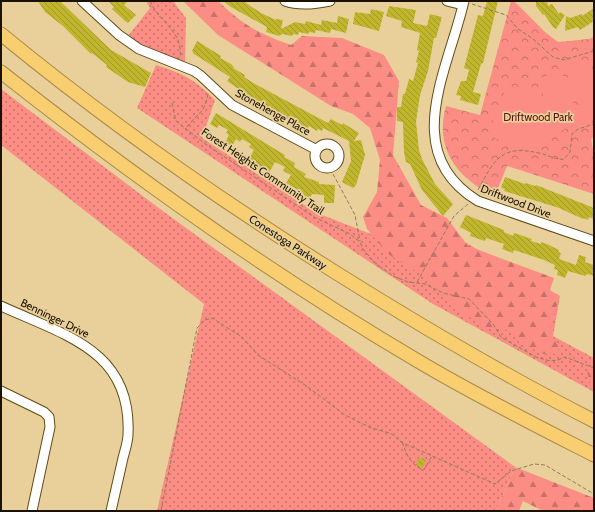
<svg xmlns="http://www.w3.org/2000/svg" width="595" height="512" viewBox="0 0 595 512" font-family="Cabin,sans-serif">
  <style>
    .grass { fill: url(#grass-dots) }
    .forest { fill: url(#forest-firs) }
    .park { fill: url(#park-crowns) }
    .garden { fill: #fb8d84 }
    .building { fill: url(#building-back-hatch) }
    .lines { fill: none; stroke-linecap: round; stroke-linejoin: round }
    .minor-casing { stroke: #614b17; stroke-width: 11 }
    .highway-casing { stroke: #aa8c49; stroke-width: 15 }
    .path { stroke: #907e59; stroke-width: 1; stroke-dasharray: 4 2; stroke-linecap: butt }
    .minor { stroke: #fff; stroke-width: 9 }
    .highway { stroke: #f8ce71; stroke-width: 13 }
    .labels { text-anchor: middle; dominant-baseline: central; stroke-width: 3.5; stroke-linejoin: round; paint-order: stroke }
    .street-label { font-size: 11px; fill: #1a1100; stroke: #e9d09b }
    .park-label { font-size: 11px; fill: #5c1213; stroke: #e9d09b }
  </style>
  <defs>
    <pattern id="grass-dots" width="8" height="8" patternUnits="userSpaceOnUse"><rect width="8" height="8" fill="#fb8d84"/><path d="M2 2h.1M6 6h.1" fill="none" stroke="#ca726a" stroke-width="1.8" stroke-linecap="round"/></pattern>
    <pattern id="forest-firs" width="22" height="20" patternUnits="userSpaceOnUse"><rect width="22" height="20" fill="#fb8d84"/><path d="M5 1l3.5 6h-7zM16 11l3.5 6h-7z" fill="#ca726a"/></pattern>
    <pattern id="park-crowns" width="20" height="18" patternUnits="userSpaceOnUse"><rect width="20" height="18" fill="#fb8d84"/><path d="M2 6a3 3 0 1 1 6 0M12 15a3 3 0 1 1 6 0" fill="none" stroke="#ca726a"/></pattern>
    <pattern id="building-back-hatch" width="6" height="6" patternUnits="userSpaceOnUse"><rect width="6" height="6" fill="#bfb62e"/><path d="M-1 5l2 2M0 0l6 6M5-1l2 2" fill="none" stroke="#a49b27"/></pattern>
  </defs>
  <rect width="100%" height="100%" fill="#e9d09b"/>
  <path class="grass" d="M146 1H173L186 18 185 62 151 50 128 36 150 8Z
    M156 65C182 73 196 80 215 100L202 138 317 213 376 236 392 201 560 296 553 336 594 358V392L433 304 137 108Z
    M1 89 160 209 515 467 496 511H157L204 304 1 145Z"/>
  <path class="forest" d="M183 1H218C243 25 259 34 291 45L302 36 342 38 384 55 399 81 393 155 421 205 447 218 468 246 554 278 550 290 559 299 549 331 558 345 559 354H543L518 341 508 330 486 327 451 306 425 277 388 254 367 229 363 217 377 192 380 160 370 128 353 114 331 106 218 35Z
    M587 371 594 372V386L590 383Z
    M515 467 594 498V511H543L523 501 519 511H496Z"/>
  <path class="park" d="M511 1H514L545 32 558 42 589 39 594 37V137L591 139 594 154V194L507 166 495 196C457 179 434 148 446 106L480 115Z"/>
  <path class="garden" d="M588 60 594 76V118L585 122 565 69Z
    M561 70 581 123 557 132 538 79Z
    M506 88C511 88 517 87 522 88 553 96 560 130 538 152L522 149 492 137 489 131Z"/>
  <path class="building" d="M38 1H60L111 50 151 73 145 87 128 82 106 67 107 65 92 53 91 54 63 26 45 12Z
    M108 1H128L124 5 136 15 128 23 125 21 112 9 114 7Z
    M223 1H247L246 3 261 13 276 20V19L283 20 281 29 295 22 305 24 306 21 321 25 322 20 337 23 338 16 349 19 346 33 331 29 330 33 316 30 315 33 309 32 308 34 299 32 298 35 293 34 292 36 282 34 279 36 266 32 267 27 231 7Z
    M487 1H498L483 63 481 64 473 92 481 94 478 105 460 100 461 96 456 95 461 81H466L469 70 464 68 473 34 478 15 483 16Z
    M536 1H547L548 6 552 4 559 14 560 12 565 15 556 29 553 27 544 14 543 15 536 6Z
    M389 6 416 10 413 23 427 26 430 14 442 17 436 38H434L428 71 420 95 416 122 419 150 422 159 435 184 453 204 443 216 422 190 410 164 406 162 404 152 403 122 397 121V107H401L403 94H405L409 79 413 81 418 63 416 62 419 51 417 50 420 33 401 27 402 21 386 16Z
    M594 8V21L580 30 578 27 565 31 566 16 570 18 582 14V16Z
    M371 9 384 12 379 31 353 24 355 12 370 14Z
    M197 41 218 54 221 56 220 58 231 64 234 67 233 68 245 75 244 77 255 84 328 123 331 119 342 125 343 123 359 133 354 141 361 140 365 155 356 185 353 188 342 182 351 161 349 141 323 128 322 131 318 129 317 131 309 126 308 128 303 127 242 94 243 92 227 81 230 77 194 54 192 51Z
    M216 113 280 152 285 155 284 157 295 163 294 167 306 174 304 177 319 182V184L335 185 334 203H324V195L312 194 310 198 301 195 302 192 286 183 291 175 283 171 285 167 275 162 269 173 252 162 249 159 254 150 249 147 251 144 242 139 240 142 236 139 232 146 225 143 229 135 226 133 228 130 219 125 217 128 210 124Z
    M505 177 525 184 526 183 535 186 536 185 594 208V219L589 217 588 220 583 218V219L559 208 504 191 505 189 501 188Z
    M466 215 504 230V232L513 236 514 233 532 239 531 241 541 244V242L549 245 559 250 558 252 561 253 559 259 576 265 579 255 586 257 585 262 594 265V276L587 274 585 276 568 271 565 278 557 275 558 270 554 269 555 265 544 260 514 250 513 253 502 249 504 244 486 238 485 241 470 236 471 233 460 227Z
    M419 457 426 460 422 468 416 465Z"/>
  <g class="lines">
    <g class="minor-casing">
      <path id="minor" d="M82 1 119 35 139 49 194 71 200 75 232 105 317 150
        M285 1C299 6 316 4 330 1
        M447 1 463 5
        M464 1C448 71 399 153 478 201L594 241
        M315 156a12 12 0 1 1 24 0a12 12 0 1 1-24 0Z
        M1 306C64 335 132 350 128 434 128 442 125 450 123 458 119 475 115 493 111 511
        M1 391 44 412 49 417 50 427 32 511"/>
    </g>
    <g class="highway-casing">
      <path id="highway" d="M1 34C107 121 221 201 338 274 421 326 506 376 594 421
        M1 72C134 177 272 275 418 361 475 395 535 425 594 455"/>
    </g>
    <path class="path" d="M150 1C159 23 184 31 180 58
      M472 4 506 15 518 29 532 38 553 57 563 60 594 51
      M172 103 176 121 204 143 314 217 350 234 360 242 363 249 374 262 393 276 408 282 425 284 443 293 469 299 493 324 501 337 536 357 550 361 558 360 565 357 594 368
      M187 127C198 112 204 115 208 94
      M333 174 355 215 360 241
      M478 190C496 156 503 144 543 154 549 156 557 160 564 159L570 152 572 134 578 129 594 124
      M417 282 454 216 468 204
      M402 442C407 455 410 465 424 470L432 456
      M161 511 197 328 205 320 212 318 242 337 258 355 305 385 345 415 369 427 392 434 401 442 495 484 511 471 534 464 545 465 594 494"/>
    <use href="#minor" class="minor"/>
    <use href="#highway" class="highway"/>
  </g>
  <g class="labels">
    <g class="street-label">
      <text transform="translate(273 112) rotate(29)">Stonehenge Place</text>
      <text transform="translate(263 171) rotate(34)">Forest Heights Community Trail</text>
      <text transform="translate(516 201) rotate(21)">Driftwood Drive</text>
      <text transform="translate(288 242) rotate(33)">Conestoga Parkway</text>
      <text transform="translate(55 318) rotate(26)">Benninger Drive</text>
    </g>
    <g class="park-label">
      <text x="538" y="117">Driftwood Park</text>
    </g>
  </g>
  <rect width="595" height="512" fill="none" stroke="#1a1100" stroke-width="4"/>
</svg>
